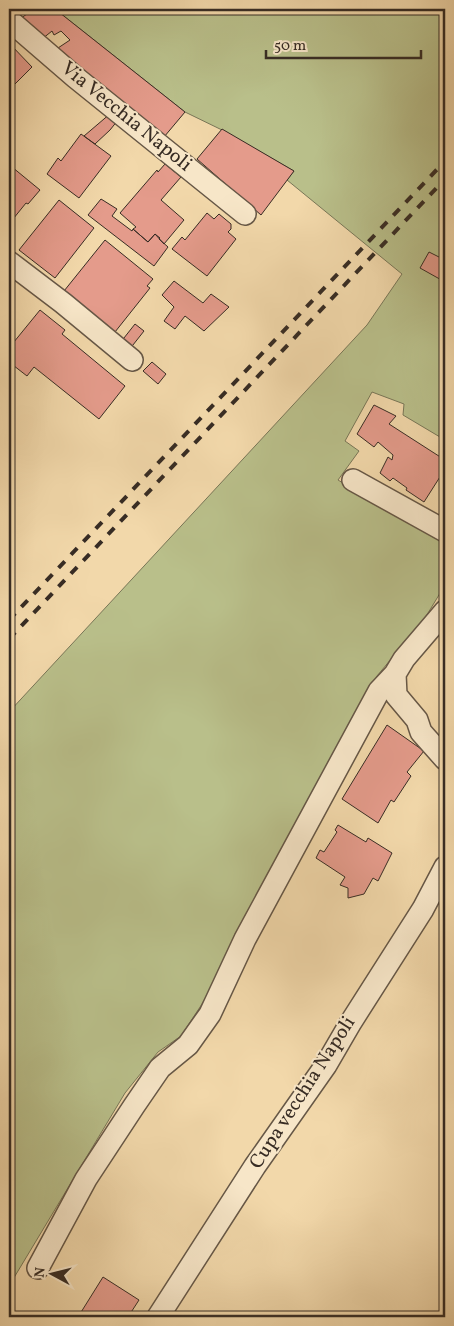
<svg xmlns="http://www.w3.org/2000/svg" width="454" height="1326" viewBox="0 0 454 1326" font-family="Vollkorn,serif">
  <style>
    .green { fill: #b9bf8a; stroke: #787657 }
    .building { fill: #e49b8b; stroke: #372c24 }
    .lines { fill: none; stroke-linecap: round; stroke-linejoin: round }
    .minor-casing { stroke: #665746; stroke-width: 24 }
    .minor { stroke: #f7e6c8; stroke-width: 21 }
    .rail { stroke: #372c24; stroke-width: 4; stroke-dasharray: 9 9; stroke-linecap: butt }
    .labels { text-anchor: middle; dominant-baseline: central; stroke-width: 4; stroke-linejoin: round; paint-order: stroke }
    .street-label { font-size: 20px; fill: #372c24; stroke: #f7e6c8 }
  </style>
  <rect width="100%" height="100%" fill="#f2d8aa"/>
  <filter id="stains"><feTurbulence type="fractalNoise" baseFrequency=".004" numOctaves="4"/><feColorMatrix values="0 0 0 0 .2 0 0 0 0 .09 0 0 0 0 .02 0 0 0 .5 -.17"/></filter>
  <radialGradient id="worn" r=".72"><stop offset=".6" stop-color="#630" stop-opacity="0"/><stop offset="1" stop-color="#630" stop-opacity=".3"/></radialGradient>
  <path class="green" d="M55 9H445V440L403 415 404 404 372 392 345 441 359 451 338 480 445 544V585L425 618 377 676 353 724 202 1004 181 1036 158 1052 125 1093 9 1286V712L367 325 402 274 287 180 294 171 222 130 185 112Z"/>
  <path class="building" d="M34 9H55L185 112 164 137 55 50 70 40 61 31 54 35 52 31 42 39 17 21Z
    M9 43 32 67 9 90Z
    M111 113 118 120 110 130 95 144 84 136Z
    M222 129 294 171 261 215 197 159Z
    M81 134 111 156 79 198 47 174 58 158 61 161Z
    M165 164 181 177 161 200 184 220 164 244 155 234 148 242 133 229 136 227 120 213 157 170 158 172Z
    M12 167 40 190 28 204 26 203 9 224V172Z
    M101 199 117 209 112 216 132 231 133 229 148 242 155 234 160 238 159 239 168 247 154 266 88 215Z
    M59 200 94 228 55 278 19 250Z
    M207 213 214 219 219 214 231 224V229L228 232 236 239 207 276 172 249 182 237 185 240Z
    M105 240 153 279 147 286 150 288 115 332 64 291Z
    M429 252 445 260V282L420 268Z
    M174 281 203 303 211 294 229 307 204 331 185 316 175 329 164 321 174 307 162 295Z
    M40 310 65 330 62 334 125 386 99 419 34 367 27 376 9 362V348Z
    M135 324 144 331 129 350 120 343Z
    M152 362 166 374 158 384 143 371Z
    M374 405 396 416 389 424 445 460V469L424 502 406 490 407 488 393 478 390 481 380 473 388 457 392 460 393 455 378 442 374 447 357 434Z
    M387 725 424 751 407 772 411 776 394 802 391 800 378 823 342 799Z
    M338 825 366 842 368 838 392 853 378 881 373 878 364 894 348 898V888L340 885 345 877 316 858 320 850 324 852 337 832 335 830Z
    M103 1277 139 1300 128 1317H78Z"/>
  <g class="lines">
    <g class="minor-casing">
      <path id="minor" d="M9 20 75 77 245 214
        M9 262 63 303 132 360
        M353 480 445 531
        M445 611 404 659 395 674 396 695 417 720 421 732 445 759
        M38 1268 86 1179 134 1106 160 1068 188 1045 210 1014 245 939 379 691 395 674
        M158 1317 255 1166 326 1065 351 1022 423 909 445 867"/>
    </g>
    <use href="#minor" class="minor"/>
    <path class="rail" d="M9 620 445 161
      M9 639 445 179"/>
  </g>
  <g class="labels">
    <g class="street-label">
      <text transform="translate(126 117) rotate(39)">Via Vecchia Napoli</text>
      <text transform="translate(303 1093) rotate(-57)">Cupa vecchia Napoli</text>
    </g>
  </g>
  <rect width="454" height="1326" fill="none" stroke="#f2d8aa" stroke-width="30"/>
  <rect x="10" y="10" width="434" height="1306" fill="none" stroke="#372c24" stroke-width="2.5"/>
  <rect x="15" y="15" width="424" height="1296" fill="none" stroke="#372c24"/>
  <g transform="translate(52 1274) rotate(277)" stroke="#f7e6c8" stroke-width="4" paint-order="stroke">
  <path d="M0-4L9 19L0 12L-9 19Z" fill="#372c24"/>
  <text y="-8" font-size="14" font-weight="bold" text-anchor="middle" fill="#372c24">N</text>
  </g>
  <path d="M266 50v8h155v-8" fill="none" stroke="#372c24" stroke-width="2.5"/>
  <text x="274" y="50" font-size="15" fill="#372c24" stroke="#f7e6c8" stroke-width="4" paint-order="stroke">50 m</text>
  <rect width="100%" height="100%" filter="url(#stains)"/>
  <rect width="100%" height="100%" fill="url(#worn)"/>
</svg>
